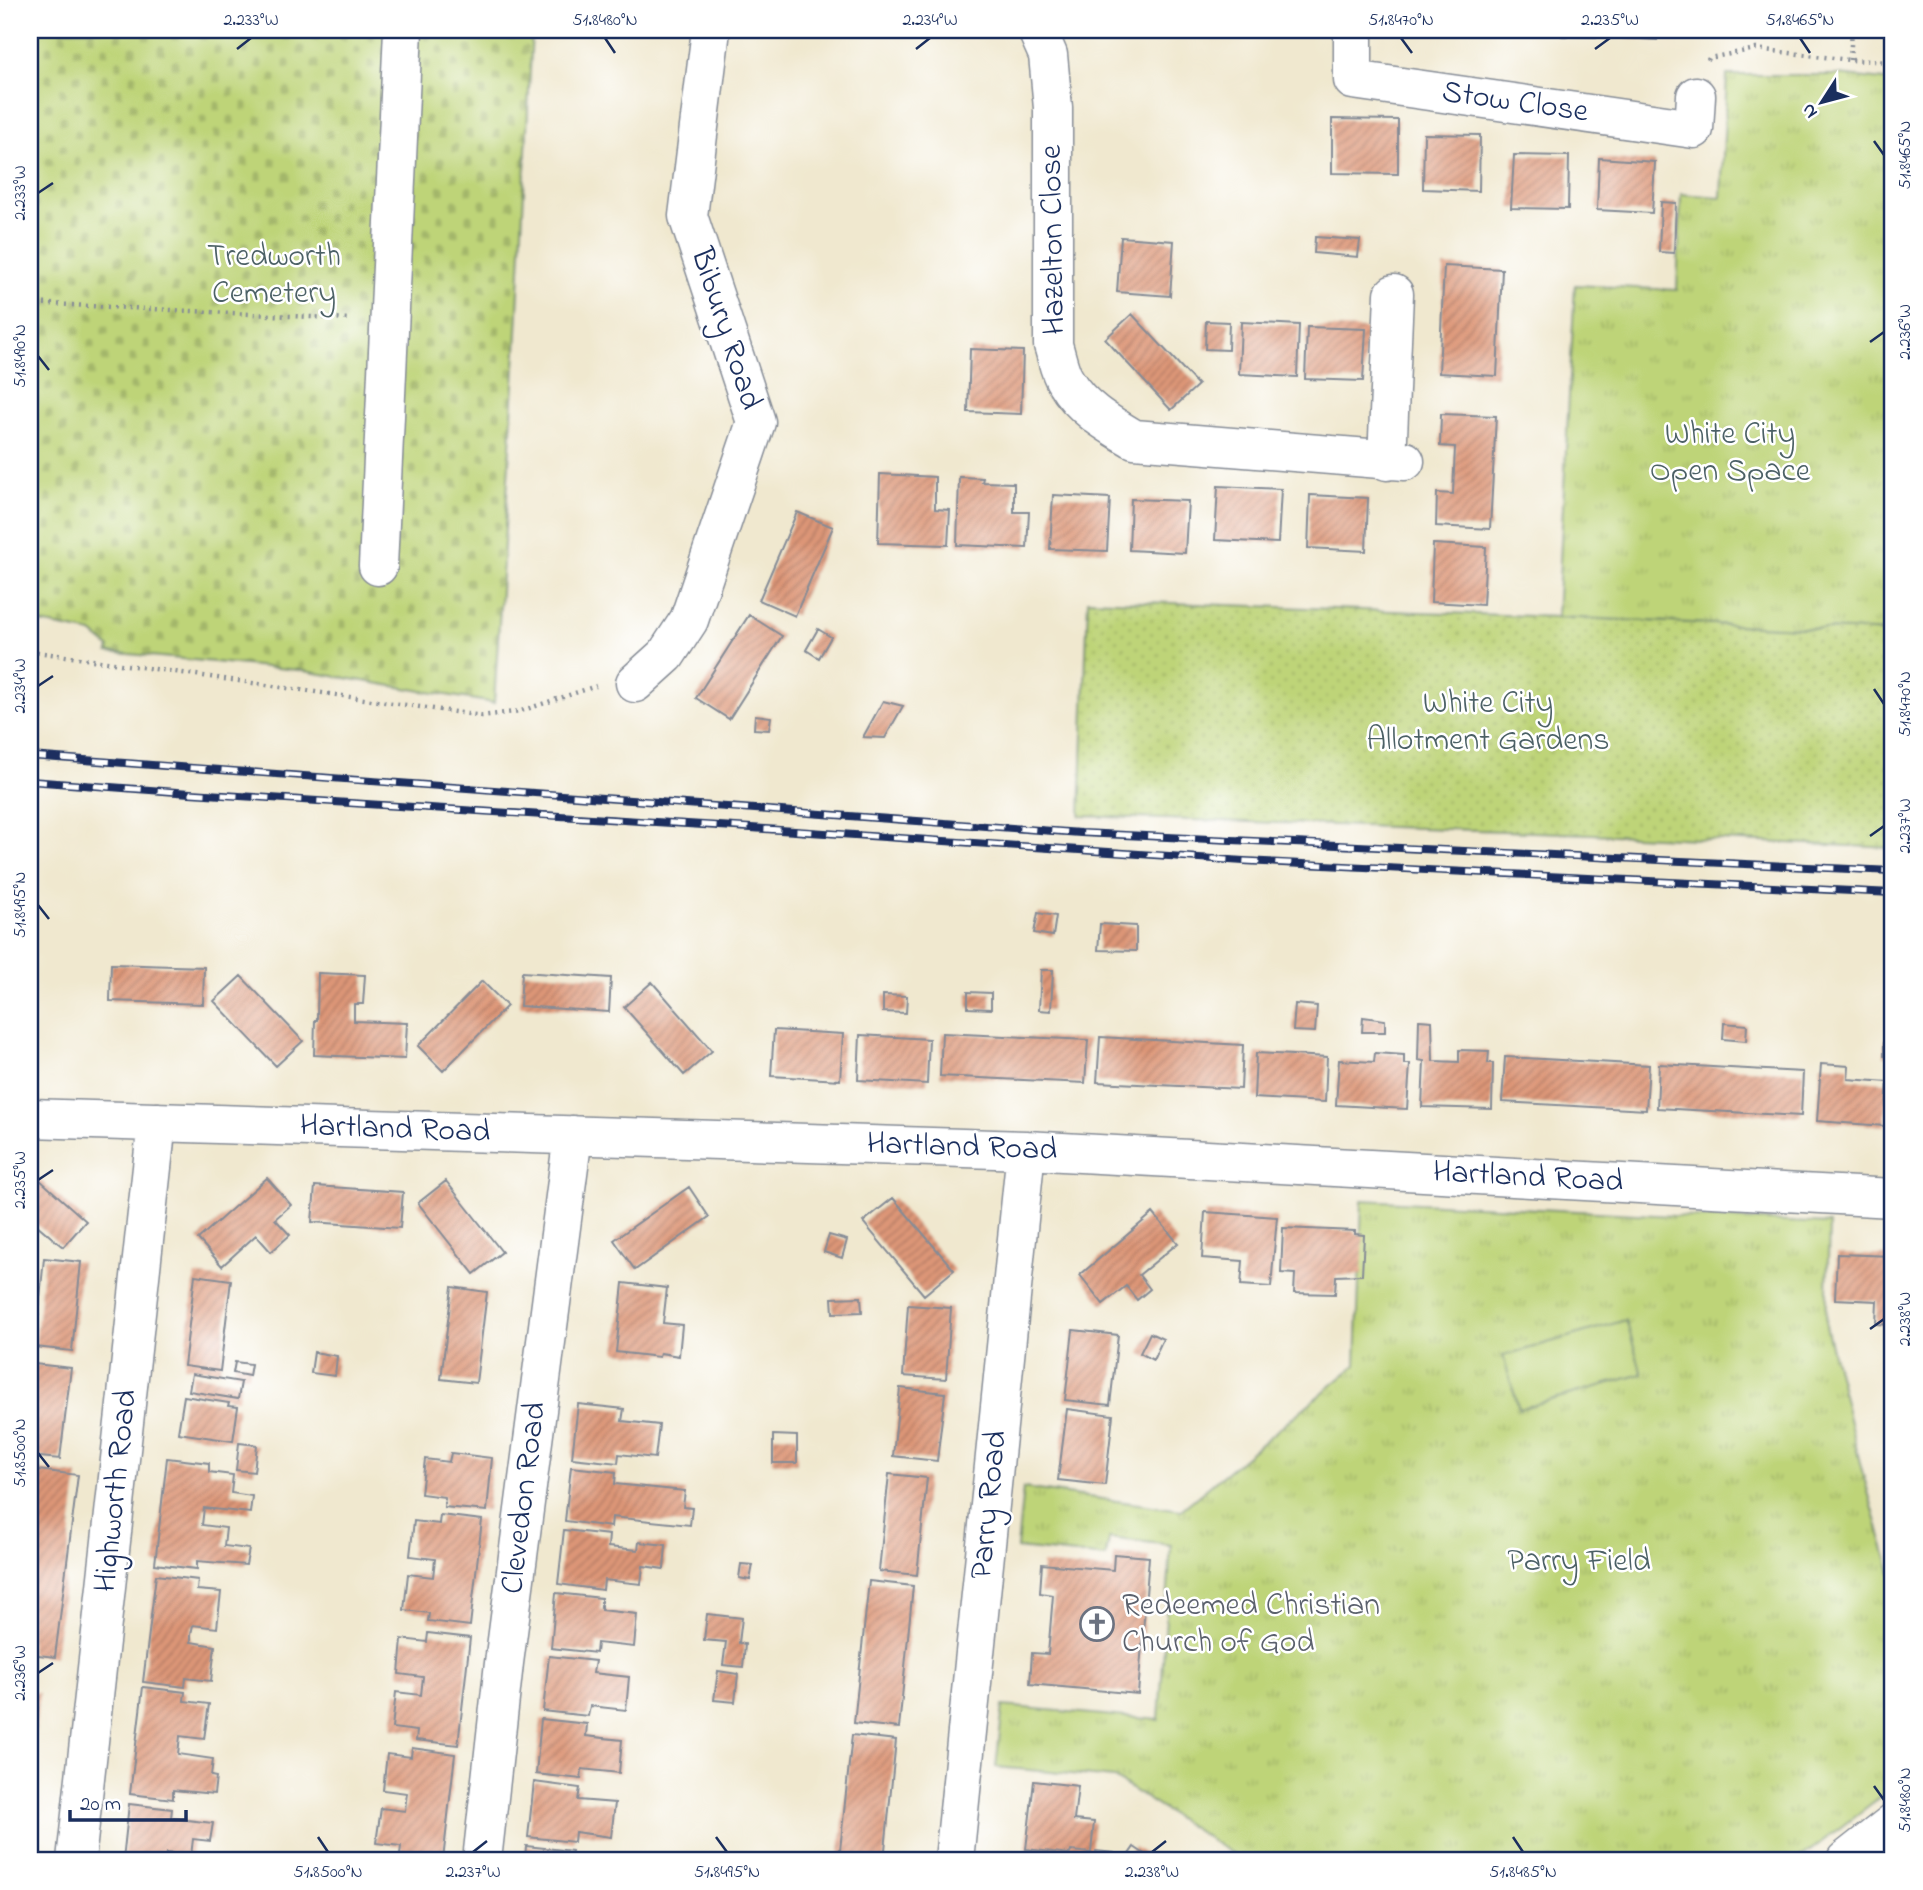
<svg xmlns="http://www.w3.org/2000/svg" width="1923" height="1890" viewBox="0 0 1923 1890" font-family="'Indie Flower',sans-serif">
  <style>
    .grass { fill: url(#grass-dots); stroke: #6c826b; stroke-width: 2 }
    .cemetery { fill: url(#cemetery-stones); stroke: #6c826b; stroke-width: 2 }
    .park { fill: url(#park-tufts); stroke: #6c826b; stroke-width: 2 }
    .pitch { fill: #bed478; stroke: #6c826b; stroke-width: 2 }
    .building { fill: url(#building-hatch) }
    .lines { fill: none; stroke-linecap: round; stroke-linejoin: round }
    .minor-casing { stroke: #868c96; stroke-width: 41 }
    .path { stroke: #868c96; stroke-width: 4.5; stroke-dasharray: 2 5; stroke-linecap: butt }
    .minor { stroke: #fff; stroke-width: 38 }
    .rail-casing { stroke: #1b2f5e; stroke-width: 8 }
    .rail { stroke: #fff; stroke-width: 5; stroke-dasharray: 16; stroke-linecap: butt }
    .ticks { fill: none; stroke: #1b2f5e; stroke-width: 2.5 }
    .labels { text-anchor: middle; dominant-baseline: central; stroke-width: 5; stroke-linejoin: round; paint-order: stroke }
    .street-label { font-size: 32px; fill: #1b2f5e; stroke: #fff }
    .park-label { font-size: 32px; fill: #4c6166; stroke: #fff }
    .worship-label { font-size: 32px; fill: #5b616d; stroke: #fff; text-anchor: start }
    .neatline { fill: none; stroke: #1b2f5e; stroke-width: 2.5 }
    .ticks-label { font-size: 18px; text-anchor: middle; fill: #1b2f5e }
  </style>
  <defs>
    <pattern id="grass-dots" width="8" height="8" patternUnits="userSpaceOnUse" patternTransform="scale(1.75)"><rect width="8" height="8" fill="#bed478"/><path d="M2 2h.1M6 6h.1" fill="none" stroke="#a3b66a" stroke-width="1.8" stroke-linecap="round"/></pattern>
    <pattern id="cemetery-stones" width="16" height="16" patternUnits="userSpaceOnUse" patternTransform="scale(1.75)"><rect width="16" height="16" fill="#bed478"/><path d="M2 7V4a2 2 0 0 1 4 0v3zM10 15v-3a2 2 0 0 1 4 0v3z" fill="#a3b66a"/></pattern>
    <pattern id="park-tufts" width="24" height="20" patternUnits="userSpaceOnUse" patternTransform="scale(1.75)"><rect width="24" height="20" fill="#bed478"/><path d="M3 7l-1-3M5 7V3M7 7l1-3M15 17l-1-3M17 17v-4M19 17l1-3" fill="none" stroke="#a3b66a"/></pattern>
    <pattern id="building-hatch" width="6" height="6" patternUnits="userSpaceOnUse" patternTransform="scale(1.75)"><rect width="6" height="6" fill="#dd9677"/><path d="M-1 1l2-2M0 6l6-6M5 7l2-2" fill="none" stroke="#b27b65"/></pattern>
  </defs>
  <rect width="100%" height="100%" fill="#fff"/>
  <filter id="ink" filterUnits="userSpaceOnUse"><feTurbulence type="fractalNoise" baseFrequency=".0143" numOctaves="2"/><feDisplacementMap in="SourceGraphic" scale="14" xChannelSelector="R" yChannelSelector="G"/><feConvolveMatrix kernelMatrix="1 2 1 2 8 2 1 2 1" color-interpolation-filters="sRGB"/></filter>
  <filter id="wash" filterUnits="userSpaceOnUse"><feTurbulence type="fractalNoise" baseFrequency=".00686" numOctaves="4" result="noise"/><feDisplacementMap in="SourceGraphic" scale="28" xChannelSelector="R" yChannelSelector="G"/><feGaussianBlur stdDeviation="1.57" result="paint"/><feColorMatrix in="noise" values="0 0 0 0 0 0 0 0 0 0 0 0 0 0 0 0 0 1.4 0 .05"/><feComposite in="paint" operator="in"/></filter>
  <g filter="url(#wash)">
    <rect width="100%" height="100%" fill="#f0e8cf"/>
    <path class="grass" d="M1088 600 1557 617 1893 632V848L1591 834 1080 816Z"/>
    <path class="cemetery" d="M30 30H532L516 351 494 703 298 670 108 652 109 647 92 633 30 621Z"/>
    <path class="park" d="M1727 75H1839L1893 81V632L1557 617 1575 285 1677 290 1681 194 1721 197Z
      M1362 1200 1829 1224 1826 1326 1861 1467 1893 1579V1787L1798 1860H1242L1114 1778 996 1767 1003 1706 1159 1720 1171 1545 1109 1538 1106 1557 1017 1548 1023 1488 1181 1510 1356 1365Z"/>
    <path class="pitch" d="M1626 1320 1642 1374 1519 1409 1503 1356Z"/>
    <g id="blocks">
      <path class="building" d="M1562 30H1597L1596 37 1562 36Z
        M1616 30H1657V40L1622 38V32H1616Z
        M1332 119 1398 120V174L1332 173Z
        M1424 134 1480 135 1479 191 1423 189Z
        M1514 155 1569 156 1568 209 1511 208Z
        M1599 158 1655 162 1652 213 1597 210Z
        M1661 202 1676 203 1674 253 1659 252Z
        M1121 237 1174 241 1170 296 1117 292Z
        M1315 237 1360 240 1358 257 1314 253Z
        M1444 266 1502 269 1497 376 1439 373Z
        M1132 314 1198 385 1171 410 1105 339Z
        M1206 321 1229 322 1228 350 1205 349Z
        M1241 322 1299 325 1297 377 1239 374Z
        M1307 327 1366 329 1363 381 1305 379Z
        M970 349 1023 351 1021 414 968 412Z
        M1441 414 1496 416 1490 529 1436 526 1437 493 1453 494 1455 447 1440 446Z
        M880 474 935 477V509L950 510 948 545 878 543Z
        M959 477 983 478 982 482 1014 483V512H1029L1027 548 957 545Z
        M1218 486 1281 489 1278 543 1215 540Z
        M1053 495 1110 498 1107 551 1050 549Z
        M1310 495 1368 498 1366 551 1308 548Z
        M1131 499 1188 501 1185 553 1129 550Z
        M797 512 833 527 795 616 759 600Z
        M1433 544 1486 547 1483 605 1431 602Z
        M749 615 782 636 729 719 696 698Z
        M818 629 831 637 819 658 806 650Z
        M883 701 903 706 885 738 863 737Z
        M755 715 771 717 769 730 754 729Z
        M1038 913 1056 916 1053 936 1034 933Z
        M1100 924 1136 926V951L1098 950Z
        M111 964 204 967 203 1004 110 1001Z
        M1041 970H1053L1051 1011 1039 1010Z
        M522 972 611 978 609 1012 520 1006Z
        M318 973 365 975 363 1004H354V1021L407 1023 405 1059 314 1055 315 1020H317Z
        M241 976 303 1041 276 1066 214 1001Z
        M482 981 507 1006 443 1071 418 1046Z
        M652 982 712 1051 684 1075 624 1007Z
        M968 992 991 993V1009L968 1008Z
        M883 995 907 996 906 1013 883 1012Z
        M1295 1004 1317 1006 1315 1032 1293 1031Z
        M1363 1017 1385 1020V1032H1362Z
        M1419 1020 1432 1021 1433 1061 1459 1062V1050L1489 1051 1488 1063H1493L1492 1109 1422 1107 1424 1061 1418 1060Z
        M1724 1023 1747 1025 1746 1041 1723 1039Z
        M774 1030 843 1034 840 1080 771 1076Z
        M942 1033 1088 1040 1085 1083 940 1076Z
        M860 1035 929 1039 927 1084 858 1080Z
        M1100 1037 1243 1045 1241 1089 1097 1082Z
        M1884 1039H1893V1056H1884Z
        M1256 1053 1327 1057 1325 1102 1254 1098Z
        M1375 1053 1404 1055V1064H1410L1407 1109 1336 1105 1339 1060 1374 1062Z
        M1505 1057 1649 1065 1646 1110 1502 1102Z
        M1659 1064 1803 1072 1801 1116 1657 1108Z
        M1821 1064 1849 1066 1848 1079 1888 1082 1885 1126 1817 1121Z
        M30 1171 86 1221 63 1247 30 1219Z
        M267 1178 291 1205 275 1219 290 1235 271 1252 256 1235 222 1266 198 1239Z
        M446 1181 502 1252 474 1274 418 1203Z
        M315 1186 403 1192 400 1228 312 1222Z
        M689 1187 709 1217 635 1270 614 1240Z
        M893 1198 954 1270 924 1295 863 1222Z
        M1205 1212 1277 1217 1271 1287 1241 1285 1243 1261 1202 1258Z
        M1153 1213 1178 1243 1139 1275 1150 1289 1137 1300 1126 1286 1103 1304 1080 1275Z
        M1283 1228 1355 1231V1234L1364 1235 1362 1275 1336 1276 1335 1294 1294 1293 1295 1274 1281 1273Z
        M829 1235 847 1240 842 1258 824 1252Z
        M1837 1254 1893 1256V1325L1876 1324 1877 1301 1835 1299Z
        M44 1258 81 1262 72 1351 35 1347Z
        M195 1275 231 1280 220 1371 184 1366Z
        M623 1283 667 1288 663 1323 682 1325 679 1356 660 1353 659 1357 616 1352Z
        M452 1287 487 1292 476 1383 441 1379Z
        M861 1297 862 1312 833 1313 832 1298Z
        M908 1305 951 1308 946 1379 903 1376Z
        M1073 1330 1118 1335 1110 1405 1065 1400Z
        M1150 1333 1163 1339 1153 1360 1140 1353Z
        M314 1352 337 1356 335 1376 311 1373Z
        M235 1362 251 1364 249 1376 233 1373Z
        M34 1364 71 1368 60 1459 30 1456V1398Z
        M192 1374 241 1382 238 1399 189 1391Z
        M900 1388 945 1393 937 1461 893 1456Z
        M184 1396 229 1403 228 1406 238 1407 233 1441 178 1433Z
        M578 1404 624 1409 622 1421 659 1425 655 1458 619 1454 618 1463 572 1458Z
        M1067 1409 1113 1415 1105 1485 1058 1480Z
        M773 1435 797 1436V1463H773Z
        M239 1443 257 1445 254 1472 236 1470Z
        M451 1453 492 1458 487 1511 444 1507 445 1497 421 1494 425 1459 449 1462Z
        M167 1458 209 1463V1472L233 1475 231 1493 252 1496 250 1513 204 1508 202 1525 226 1528 224 1546 249 1549 246 1565 197 1561V1569L155 1564Z
        M571 1467 616 1472 615 1484 685 1491 683 1507 692 1508 690 1525 612 1517 611 1527 565 1521Z
        M30 1469 78 1475 55 1657 30 1654Z
        M889 1474 927 1478 917 1575 879 1571Z
        M440 1515 482 1520 470 1626 428 1621 429 1613 404 1610 408 1574 433 1577 435 1559 410 1556 414 1521 439 1524Z
        M564 1530 609 1535 608 1547 638 1550 639 1542 666 1545 664 1569 643 1566 641 1584 604 1580 603 1590 558 1584Z
        M1114 1554 1149 1557 1138 1694 1030 1684 1032 1653 1048 1654 1053 1595 1040 1593 1042 1564 1113 1570Z
        M741 1564 753 1565 750 1580 739 1578Z
        M156 1575 198 1580 197 1590 221 1592 217 1628 193 1625 191 1634V1642L215 1646 211 1681 186 1678 185 1687 143 1682Z
        M869 1581 913 1586 899 1728 854 1723Z
        M556 1593 601 1598V1610L637 1614 634 1647 597 1643 596 1653 551 1648Z
        M707 1614 742 1618 739 1643 745 1644 743 1667 723 1665 726 1642 704 1640Z
        M428 1633 470 1638 458 1745 416 1740 417 1731 392 1728 396 1692 421 1695 423 1677 399 1674 402 1639 427 1642Z
        M549 1656 595 1661 593 1673 629 1677 626 1710 590 1706 588 1716 543 1711Z
        M718 1671 738 1674 735 1702 714 1700Z
        M143 1687 185 1692 184 1701 209 1704 204 1739 180 1736 178 1754 213 1759 211 1776 216 1777 214 1794 173 1790V1799L130 1794Z
        M30 1692 39 1693 32 1765H30Z
        M541 1719 587 1724 586 1736 622 1740 619 1773 582 1769 581 1779 536 1774Z
        M852 1735 896 1740 884 1860H839Z
        M412 1748 455 1754 443 1860 400 1855 401 1846 376 1843 381 1808 405 1811 406 1801 407 1793 383 1790 387 1754 411 1757Z
        M1034 1781 1078 1786 1074 1820 1094 1822 1091 1853 1071 1851 1070 1854 1026 1849Z
        M534 1782 580 1788 578 1800 615 1803 611 1837 575 1832 574 1842 528 1837Z
        M129 1804 172 1809 171 1818 213 1823 210 1841 193 1839 191 1856 166 1853 165 1860H123Z
        M526 1846 572 1851 571 1860H525Z
        M1134 1847 1149 1857 1147 1860H1125Z
        M1096 1851 1114 1853 1113 1860H1095Z"/>
    </g>
  </g>
  <g filter="url(#ink)">
    <use href="#blocks" fill-opacity="0" stroke="#868c96" stroke-width="2"/>
    <g class="lines">
      <g class="minor-casing">
        <path id="minor" d="M1037 30 1048 55 1053 108V345C1057 357 1059 372 1066 382 1081 408 1109 424 1134 439L1405 461
          M1353 30V80L1694 129 1696 96
          M1387 461 1394 294
          M378 566 403 30
          M635 683 666 655 689 620 756 422 688 216 711 30
          M30 1118 1026 1150 1893 1198
          M76 1860 157 1122
          M482 1860 504 1663 573 1135
          M954 1860 1026 1150
          M1846 1860 1893 1823"/>
      </g>
      <path class="path" d="M1708 60 1709 58 1756 49 1850 60 1893 62
        M1850 60 1852 30
        M30 303 351 319
        M30 651 482 716 521 711 596 686"/>
      <use href="#minor" class="minor"/>
      <g class="rail-casing">
        <path id="rail" d="M30 756 1081 833 1893 871
          M30 781 190 793 751 828 1244 861 1893 893"/>
      </g>
      <use href="#rail" class="rail"/>
    </g>
  </g>
  <path class="ticks" d="M605 38 615 53M1401 38 1412 53M1800 38 1810 53M237 49 251 38M916 49 930 38M1595 49 1610 38M1874 141 1884 155M38 193 53 183M1870 342 1884 332M38 356 49 370M38 686 53 676M1874 689 1884 704M1870 836 1884 826M38 905 49 919M38 1180 53 1170M1870 1329 1884 1319M38 1453 49 1467M38 1673 53 1663M1874 1786 1884 1800M318 1837 328 1852M716 1837 727 1852M1513 1837 1523 1852M473 1852 487 1841M1152 1852 1166 1841"/>
  <defs>
    <g id="church-ring" transform="scale(1.75)"><circle r="9.5" fill="#fff" stroke="#6b7280" stroke-width="1.5"/><path d="M-1.2-6h2.4v3.5h3.3v2.4h-3.3V6h-2.4V-.1h-3.3v-2.4h3.3Z" fill="#6b7280"/></g>
  </defs>
  <g fill-rule="evenodd">
    <use href="#church-ring" x="1097" y="1624"/>
  </g>
  <g class="labels">
    <g class="street-label">
      <text transform="translate(1515 103) rotate(8)">Stow Close</text>
      <text transform="translate(1054 240) rotate(-91)">Hazelton Close</text>
      <text transform="translate(725 329) rotate(72)">Bibury Road</text>
      <text transform="translate(395 1130) rotate(2)">Hartland Road</text>
      <text transform="translate(962 1148) rotate(2)">Hartland Road</text>
      <text transform="translate(1528 1178) rotate(3)">Hartland Road</text>
      <text transform="translate(117 1491) rotate(-84)">Highworth Road</text>
      <text transform="translate(525 1498) rotate(-83)">Clevedon Road</text>
      <text transform="translate(990 1505) rotate(-84)">Parry Road</text>
    </g>
    <g class="park-label">
      <text x="274" y="257">Tredworth<tspan x="274" dy="37">Cemetery</tspan></text>
      <text x="1730" y="435">White City<tspan x="1730" dy="37">Open Space</tspan></text>
      <text x="1488" y="704">White City<tspan x="1488" dy="37">Allotment Gardens</tspan></text>
      <text x="1579" y="1562">Parry Field</text>
    </g>
    <g class="worship-label">
      <text x="1122" y="1606">Redeemed Christian<tspan x="1122" dy="37">Church of God</tspan></text>
    </g>
  </g>
  <rect width="1923" height="1890" fill="none" stroke="#fff" stroke-width="77"/>
  <g transform="translate(1822 102) rotate(234)" stroke="#ffffff" stroke-width="5" paint-order="stroke">
  <path d="M0-5L12 26L0 18L-12 26Z" fill="#1b2f5e"/>
  <text y="-10" font-size="19" font-weight="bold" text-anchor="middle" fill="#1b2f5e">N</text>
  </g>
  <path d="M70 1810v10h116v-10" fill="none" stroke="#1b2f5e" stroke-width="3.5"/>
  <text x="80" y="1810" font-size="21" fill="#1b2f5e" stroke="#ffffff" stroke-width="5" paint-order="stroke">20 m</text>
  <rect x="38" y="38" width="1846" height="1814" class="neatline"/>
  <g class="ticks-label">
    <text x="251" y="25">2.233°W</text>
    <text x="605" y="25">51.8480°N</text>
    <text x="930" y="25">2.234°W</text>
    <text x="1401" y="25">51.8470°N</text>
    <text x="1610" y="25">2.235°W</text>
    <text x="1800" y="25">51.8465°N</text>
    <text transform="translate(1904 155) rotate(-90)" y="6">51.8465°N</text>
    <text transform="translate(19 193) rotate(-90)" y="6">2.233°W</text>
    <text transform="translate(1904 332) rotate(-90)" y="6">2.236°W</text>
    <text transform="translate(19 356) rotate(-90)" y="6">51.8490°N</text>
    <text transform="translate(19 686) rotate(-90)" y="6">2.234°W</text>
    <text transform="translate(1904 704) rotate(-90)" y="6">51.8470°N</text>
    <text transform="translate(1904 826) rotate(-90)" y="6">2.237°W</text>
    <text transform="translate(19 905) rotate(-90)" y="6">51.8495°N</text>
    <text transform="translate(19 1180) rotate(-90)" y="6">2.235°W</text>
    <text transform="translate(1904 1319) rotate(-90)" y="6">2.238°W</text>
    <text transform="translate(19 1453) rotate(-90)" y="6">51.8500°N</text>
    <text transform="translate(19 1673) rotate(-90)" y="6">2.236°W</text>
    <text transform="translate(1904 1800) rotate(-90)" y="6">51.8480°N</text>
    <text x="328" y="1877">51.8500°N</text>
    <text x="473" y="1877">2.237°W</text>
    <text x="727" y="1877">51.8495°N</text>
    <text x="1152" y="1877">2.238°W</text>
    <text x="1523" y="1877">51.8485°N</text>
  </g>
</svg>
